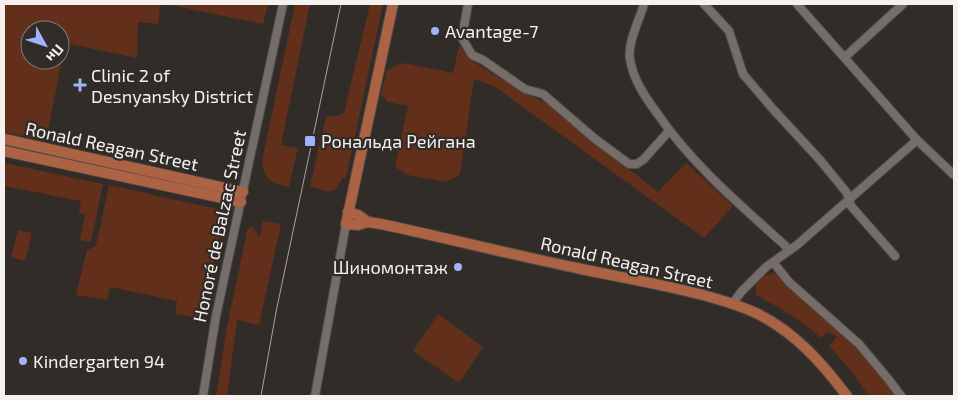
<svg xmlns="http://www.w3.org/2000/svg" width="958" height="400" viewBox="0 0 958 400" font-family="'Exo 2',sans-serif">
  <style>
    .green { fill: #612f1a; fill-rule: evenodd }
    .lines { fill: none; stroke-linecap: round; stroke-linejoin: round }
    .minor-casing { stroke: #4f4947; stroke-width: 10 }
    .major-casing { stroke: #4f4947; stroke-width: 12 }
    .minor { stroke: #746d6a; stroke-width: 8 }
    .major { stroke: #ab6344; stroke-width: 10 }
    .tram { stroke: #a7a2a0; stroke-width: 1 }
    .poi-dot { fill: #9fb3fd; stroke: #322c29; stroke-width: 2 }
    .labels { text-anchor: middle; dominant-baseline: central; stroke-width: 4.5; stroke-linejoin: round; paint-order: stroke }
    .poi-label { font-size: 18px; fill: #f5f1ef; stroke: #322c29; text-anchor: start }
    .street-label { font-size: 18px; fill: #f5f1ef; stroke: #322c29 }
  </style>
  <rect width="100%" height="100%" fill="#322c29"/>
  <path class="green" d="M4 4H160L158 24 138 22 137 58 65 43 46 141 4 132ZM30 30H60V60H30Z
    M166 4H268L263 24Z
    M295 4H310L281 145 298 148 289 187C273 184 263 180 262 161Z
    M370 4H383L346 178H342C334 198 326 191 310 186L326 117 340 115 344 113Z
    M459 45 469 59 524 93 546 103 658 192 686 163 733 206 704 238 494 86 474 79 460 174 446 182 408 175 395 167 408 106 388 102 381 94 387 70 402 63 453 73Z
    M4 163 103 184 91 242 80 240 85 215 79 213 81 201 4 186Z
    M109 185 225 211 202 319 175 314 177 301 110 287 107 300 76 295 87 250 96 246Z
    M263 221 281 224 259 325 237 320 227 396H216L227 327 247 231 251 226 260 237Z
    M18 230 32 233 25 261 11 257Z
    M776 273 781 275 858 346 899 396H869L848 367 829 346 837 337 828 332 821 338C801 320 779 307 756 295L755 282 762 276Z
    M438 314 483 347 459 383 413 351Z"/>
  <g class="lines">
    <g class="minor-casing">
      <path id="minor" d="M468 4 462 38 472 55 483 60 525 89 543 94 594 138 629 164H637L644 159 669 131
        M644 4C640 19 627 43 630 59 633 79 645 97 657 113 693 166 743 207 790 250
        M704 4 729 31 743 74 772 108 820 160 847 193 851 206 895 256
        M797 4 917 140 954 175
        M845 57 903 4
        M773 262 789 282 859 344 889 380 901 396
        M732 304 742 291 766 267 797 245 917 140
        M203 396 216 316 283 4
        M315 396 346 224"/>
    </g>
    <g class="major-casing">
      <path id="major" d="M393 4 346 224 358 225 368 222 381 224C447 238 512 255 577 268 619 277 661 284 703 295 721 300 739 305 756 313 795 332 822 363 847 396
        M4 139 243 192
        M4 151 241 202
        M348 212 358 215 368 222"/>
    </g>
    <use href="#minor" class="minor"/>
    <use href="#major" class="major"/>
    <path class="tram" d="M261 396 276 312 341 4"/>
  </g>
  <g class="poi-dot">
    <circle cx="435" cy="31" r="5"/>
    <path d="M77.5 77.5h5v5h5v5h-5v5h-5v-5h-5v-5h5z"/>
    <rect x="304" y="135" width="12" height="12" rx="2.5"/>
    <circle cx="458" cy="267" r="5"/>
    <circle cx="23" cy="361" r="5"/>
  </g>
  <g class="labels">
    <g class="poi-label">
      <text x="445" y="31">Avantage-7</text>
      <text x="91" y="75">Clinic 2 of<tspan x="91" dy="21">Desnyansky District</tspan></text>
      <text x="321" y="141">Рональда Рейгана</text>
      <text x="448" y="267" text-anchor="end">Шиномонтаж</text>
      <text x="33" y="361">Kindergarten 94</text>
    </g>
    <g class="street-label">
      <text transform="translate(112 146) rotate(12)">Ronald Reagan Street</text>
      <text transform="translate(219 226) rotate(-78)">Honoré de Balzac Street</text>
      <text transform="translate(627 262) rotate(13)">Ronald Reagan Street</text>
    </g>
  </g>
  <rect width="958" height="400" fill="none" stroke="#f5f1ef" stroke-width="10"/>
  <g transform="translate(45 45) rotate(130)"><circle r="24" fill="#322c29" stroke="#807b78"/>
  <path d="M0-4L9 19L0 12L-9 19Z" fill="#9fb3fd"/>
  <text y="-8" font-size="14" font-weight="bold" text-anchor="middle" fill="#f5f1ef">Пн</text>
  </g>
</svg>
